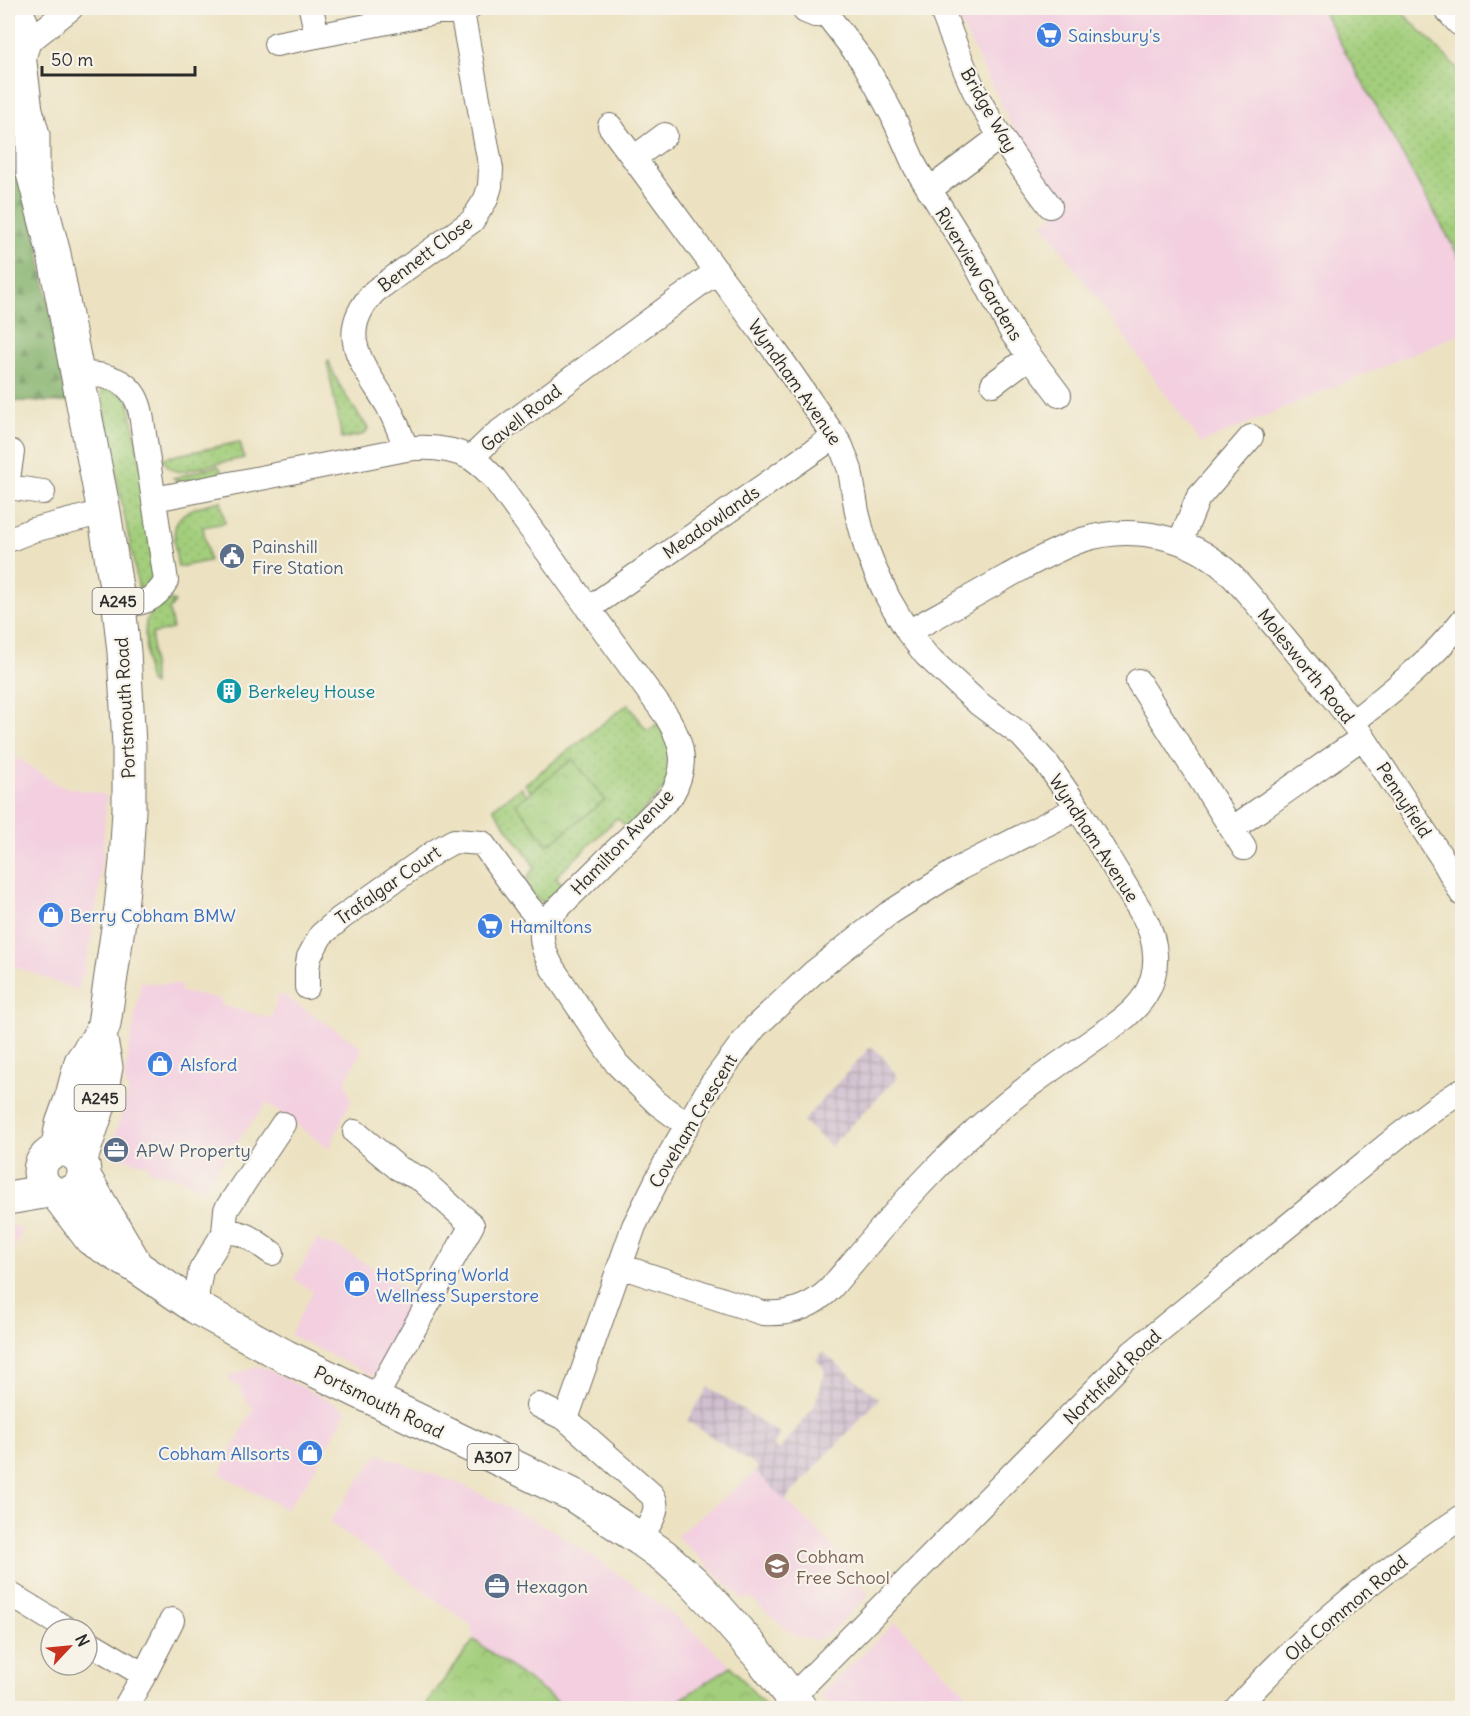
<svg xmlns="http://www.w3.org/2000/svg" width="1470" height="1716" viewBox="0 0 1470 1716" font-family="Delius,sans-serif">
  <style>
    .built { fill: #f3cfe0 }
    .industrial { fill: url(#industrial-grid) }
    .grass { fill: url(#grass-dots); stroke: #677c53; stroke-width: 1.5 }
    .forest { fill: url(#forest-firs); stroke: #566e4b; stroke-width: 1.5 }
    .park { fill: url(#park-crowns); stroke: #677c53; stroke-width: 1.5 }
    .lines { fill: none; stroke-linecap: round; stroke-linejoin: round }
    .street-casing { stroke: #6f6b60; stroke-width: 26 }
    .primary-casing { stroke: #6f6b60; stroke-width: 35 }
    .highway-casing { stroke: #6f6b60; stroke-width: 35 }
    .street { stroke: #fff; stroke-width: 24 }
    .primary { stroke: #fff; stroke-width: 33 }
    .highway { stroke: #fff; stroke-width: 33 }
    .labels { text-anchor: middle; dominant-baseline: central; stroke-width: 4.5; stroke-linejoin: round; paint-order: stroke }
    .shield { fill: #f7f3e8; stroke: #686764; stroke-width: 1.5 }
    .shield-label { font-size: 16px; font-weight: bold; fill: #2b2b2b }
    .shop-label { font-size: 18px; fill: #366cbe; stroke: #f7f3e8; text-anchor: start }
    .street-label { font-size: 18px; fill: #2b2b2b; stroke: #f7f3e8 }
    .service-label { font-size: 18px; fill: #4e5e75; stroke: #f7f3e8; text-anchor: start }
    .culture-label { font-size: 18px; fill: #0d838f; stroke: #f7f3e8; text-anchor: start }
    .education-label { font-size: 18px; fill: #785e54; stroke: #f7f3e8; text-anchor: start }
  </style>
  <defs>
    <pattern id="industrial-grid" width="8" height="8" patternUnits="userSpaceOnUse" patternTransform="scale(1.5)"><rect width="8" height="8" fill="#cfbdcf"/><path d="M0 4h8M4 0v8" fill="none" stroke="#a89aa8"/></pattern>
    <pattern id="grass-dots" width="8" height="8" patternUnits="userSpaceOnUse" patternTransform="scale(1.5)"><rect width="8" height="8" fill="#a3ce7b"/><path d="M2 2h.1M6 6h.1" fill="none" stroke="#8cb16a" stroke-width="1.8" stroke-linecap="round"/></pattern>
    <pattern id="forest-firs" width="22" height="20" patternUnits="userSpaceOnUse" patternTransform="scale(1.5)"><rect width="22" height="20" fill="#82b16b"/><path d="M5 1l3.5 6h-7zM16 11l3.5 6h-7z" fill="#6b9058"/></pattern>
    <pattern id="park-crowns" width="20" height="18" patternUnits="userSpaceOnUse" patternTransform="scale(1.5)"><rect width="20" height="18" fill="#a3ce7b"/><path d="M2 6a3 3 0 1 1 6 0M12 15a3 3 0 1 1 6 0" fill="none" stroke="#8cb16a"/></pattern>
  </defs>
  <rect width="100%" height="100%" fill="#f7f3e8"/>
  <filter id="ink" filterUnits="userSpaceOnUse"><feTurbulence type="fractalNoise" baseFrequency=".0167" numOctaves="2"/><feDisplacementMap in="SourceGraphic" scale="12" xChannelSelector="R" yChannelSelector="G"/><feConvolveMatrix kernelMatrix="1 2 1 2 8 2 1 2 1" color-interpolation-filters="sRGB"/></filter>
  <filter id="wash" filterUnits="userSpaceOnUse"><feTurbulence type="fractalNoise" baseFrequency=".008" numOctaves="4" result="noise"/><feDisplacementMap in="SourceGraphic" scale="24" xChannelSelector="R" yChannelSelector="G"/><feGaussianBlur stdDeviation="1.35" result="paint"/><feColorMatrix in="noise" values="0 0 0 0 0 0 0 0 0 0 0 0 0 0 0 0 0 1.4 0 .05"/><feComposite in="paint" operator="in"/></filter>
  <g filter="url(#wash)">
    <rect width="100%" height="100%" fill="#ece2c1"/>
    <path class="built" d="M955 8H1321L1462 262V333L1201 443 1042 223 1066 206 1011 124 962 26Z
      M8 752 60 786 106 795 103 851 99 889 91 941 84 971 77 990 8 964Z
      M141 982 180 985 181 992 221 999V1005L271 1018 279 994 285 996 363 1048 346 1080 351 1100 329 1149 267 1103 201 1189 180 1178 149 1170V1165L108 1155 129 1091 124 1079Z
      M8 1223 23 1230 8 1260Z
      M317 1239 322 1243 338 1247 379 1271 408 1292 425 1302 380 1377 367 1373 290 1335 313 1291 294 1280Z
      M261 1366 347 1410 308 1481 286 1509 220 1474 254 1407 250 1406 236 1383 231 1384 229 1376Z
      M378 1454 465 1486 551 1529 627 1580 691 1629 731 1666 668 1708H566L474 1640 471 1625 329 1522Z
      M756 1472 824 1536 869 1595 832 1631 821 1638 812 1640 799 1637 788 1631 749 1597 745 1601 676 1536Z
      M896 1622 950 1677 981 1708H831L820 1694Z"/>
    <path class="industrial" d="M871 1046 883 1057 898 1077 831 1146 803 1121Z
      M823 1352 879 1399 785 1500 756 1472 758 1467 687 1421 708 1387 780 1434 772 1447 778 1449 782 1447 814 1407 825 1373 822 1365 816 1360Z"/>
    <path class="grass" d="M1321 8H1398L1462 73V262Z
      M329 361C337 386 353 407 368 428L365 434 342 439 327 362Z
      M102 387 128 397 148 500 154 587 139 590 106 422 101 394Z
      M240 442 244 458 183 471C172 473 167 467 163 458Z
      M218 466 221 469 220 475 181 482 173 478Z
      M221 501 225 523 203 527 209 561 178 567C169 520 173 511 221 501Z
      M170 600 175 602 169 610 173 629 152 634 153 685 149 681 147 674 145 632 146 621 153 612Z
      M628 704 647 731 660 722 673 756 667 785 627 828 617 818 556 877 566 888 550 900 544 902 532 897C525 883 524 879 535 867L493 808 521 787 527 795 516 805 573 759 531 792 525 784Z"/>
    <path class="forest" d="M8 161 29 199 67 402 8 401Z"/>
    <path class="park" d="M573 759 605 800 548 845 516 804Z
      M474 1640 566 1708H423Z
      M731 1666 767 1708H668Z"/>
  </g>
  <g filter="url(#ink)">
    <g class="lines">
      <g class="street-casing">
        <path id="street" d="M311 8 317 36
          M803 8 805 11 815 15 825 12 828 8
          M941 8C953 38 963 69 978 98 997 135 1025 173 1050 206
          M825 12 864 63 872 77 892 114 916 168 974 261 1013 334 1059 395
          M276 44 438 12H462L469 8
          M23 46 71 8
          M610 126 781 359 841 446 850 470 857 512 866 547 875 570 888 598 908 632 926 655 941 669 978 703 1021 735 1048 765 1078 808 1143 915C1157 940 1161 971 1144 997 1132 1015 1113 1026 1096 1038 1064 1061 1030 1083 1000 1109 935 1162 885 1224 831 1288 812 1307 790 1315 763 1313L620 1266
          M634 158 665 135
          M929 190 1001 136
          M77 374C108 373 135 380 141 414L166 581C155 602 141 603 119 606
          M993 384 1029 357
          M406 449C401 434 395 420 388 406 364 365 333 335 375 291L472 221 486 199 490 186 491 169 462 12
          M471 458 483 467 494 478 667 717C684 745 688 767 671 796L553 913C550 917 546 921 544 925 538 940 546 956 553 969L617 1064 657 1103 687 1125
          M8 479 12 452
          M8 487 43 492
          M155 499 406 449C430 446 450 448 471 458L495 435 717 271
          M8 540 33 530 104 512
          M1180 542 1198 498 1251 437
          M588 609 835 436
          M908 632C942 613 975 595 1008 576 1032 563 1056 549 1082 540 1132 524 1189 536 1227 571 1248 591 1265 615 1284 637 1311 670 1339 703 1363 737L1232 829
          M1138 681 1244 848
          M1353 722C1392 691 1431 661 1462 621
          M1363 737 1442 858 1462 894
          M307 987V969L309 957 321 935 341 918 436 851 454 841 482 843 527 905 544 925
          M355 1132 398 1168 422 1180 472 1225 374 1400
          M224 1233 226 1210 283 1124
          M197 1308V1292L201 1270 224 1233C243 1229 257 1243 272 1253
          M538 1405 566 1419 652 1495C662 1510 648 1525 640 1539
          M566 1419 634 1226 669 1156 711 1085 740 1046 755 1027 813 973 888 914 960 868 1078 808
          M8 1593 67 1629
          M87 1641 144 1675
          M791 1698 1133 1352 1397 1137 1435 1108 1462 1090
          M125 1708 144 1675 172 1620
          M1237 1708C1302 1634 1381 1571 1462 1517"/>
      </g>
      <g class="primary-casing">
        <path id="primary" d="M19 55 26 110 33 135V173L54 254 104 512 119 606 124 652 129 746V810L126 861 121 907 104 1024 100 1035 81 1062 72 1096 62 1124 57 1150
          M8 67C28 52 29 25 11 8
          M40 1172a22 22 0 1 1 44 0a22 22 0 1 1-44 0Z
          M81 1159 99 1105 106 1067 100 1035
          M84 1176 133 1260
          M57 1194 91 1239 137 1267 197 1308 285 1356 573 1495 640 1539 664 1556 693 1582 713 1603 758 1654 800 1708
          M8 1198 49 1191"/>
      </g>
      <g class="highway-casing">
        <path id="highway" d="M1451 8 1462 20"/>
      </g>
      <use href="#street" class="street"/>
      <use href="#primary" class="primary"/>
      <use href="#highway" class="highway"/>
    </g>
  </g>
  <defs>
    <g id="supermarket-disc" transform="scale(1.35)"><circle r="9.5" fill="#3f7fe0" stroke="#f7f3e8"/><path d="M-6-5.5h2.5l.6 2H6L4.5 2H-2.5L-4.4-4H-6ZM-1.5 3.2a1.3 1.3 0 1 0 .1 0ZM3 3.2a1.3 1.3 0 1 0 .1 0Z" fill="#fff"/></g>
    <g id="civic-disc" transform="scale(1.35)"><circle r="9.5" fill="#5c6f8a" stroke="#f7f3e8"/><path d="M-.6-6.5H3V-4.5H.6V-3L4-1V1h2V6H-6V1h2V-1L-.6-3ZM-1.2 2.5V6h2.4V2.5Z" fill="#fff"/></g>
    <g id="building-disc" transform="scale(1.35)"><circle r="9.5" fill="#0f9aa8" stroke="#f7f3e8"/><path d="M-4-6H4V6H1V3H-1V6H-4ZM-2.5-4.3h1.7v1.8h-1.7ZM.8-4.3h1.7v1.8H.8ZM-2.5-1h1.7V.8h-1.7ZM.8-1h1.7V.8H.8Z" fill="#fff"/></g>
    <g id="shop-disc" transform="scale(1.35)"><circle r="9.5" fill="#3f7fe0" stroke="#f7f3e8"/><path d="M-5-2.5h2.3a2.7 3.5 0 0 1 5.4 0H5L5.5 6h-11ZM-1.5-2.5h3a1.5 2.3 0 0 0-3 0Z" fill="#fff"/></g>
    <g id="office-disc" transform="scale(1.35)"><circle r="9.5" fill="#5c6f8a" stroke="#f7f3e8"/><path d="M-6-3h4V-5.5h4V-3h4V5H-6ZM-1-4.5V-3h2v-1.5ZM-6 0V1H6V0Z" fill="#fff"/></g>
    <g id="school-disc" transform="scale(1.35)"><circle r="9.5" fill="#8d6e63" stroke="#f7f3e8"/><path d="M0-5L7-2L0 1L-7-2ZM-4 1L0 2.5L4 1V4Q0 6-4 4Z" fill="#fff"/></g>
  </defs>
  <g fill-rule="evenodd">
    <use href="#supermarket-disc" x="1049" y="35"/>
    <use href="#civic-disc" x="232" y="556"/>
    <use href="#building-disc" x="229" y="691"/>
    <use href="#shop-disc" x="51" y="915"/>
    <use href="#supermarket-disc" x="490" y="926"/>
    <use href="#shop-disc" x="160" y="1064"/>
    <use href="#office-disc" x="116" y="1150"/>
    <use href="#shop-disc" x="357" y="1284"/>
    <use href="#shop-disc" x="310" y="1453"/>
    <use href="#school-disc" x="777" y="1566"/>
    <use href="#office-disc" x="497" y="1586"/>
  </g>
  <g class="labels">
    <g class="shield">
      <rect x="92.5" y="588" width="51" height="26" rx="4.5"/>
      <rect x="74.5" y="1085" width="51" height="26" rx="4.5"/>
      <rect x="467.5" y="1444" width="51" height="26" rx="4.5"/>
    </g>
    <g class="shield-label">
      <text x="118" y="601">A245</text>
      <text x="100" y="1098">A245</text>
      <text x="493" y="1457">A307</text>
    </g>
    <g class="shop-label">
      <text x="1068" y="35">Sainsbury's</text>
      <text x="70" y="915">Berry Cobham BMW</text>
      <text x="510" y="926">Hamiltons</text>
      <text x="180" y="1064">Alsford</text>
      <text x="376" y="1274">HotSpring World<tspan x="376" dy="21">Wellness Superstore</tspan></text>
      <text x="290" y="1453" text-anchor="end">Cobham Allsorts</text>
    </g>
    <g class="street-label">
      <text transform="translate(989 110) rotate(60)">Bridge Way</text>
      <text transform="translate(425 254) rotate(-37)">Bennett Close</text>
      <text transform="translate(979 274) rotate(59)">Riverview Gardens</text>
      <text transform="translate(795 382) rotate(55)">Wyndham Avenue</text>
      <text transform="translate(521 418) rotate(-38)">Gavell Road</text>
      <text transform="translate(711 522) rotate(-35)">Meadowlands</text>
      <text transform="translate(1306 666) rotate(51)">Molesworth Road</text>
      <text transform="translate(125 708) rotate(-93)">Portsmouth Road</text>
      <text transform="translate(1404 800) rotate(57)">Pennyfield</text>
      <text transform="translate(1094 838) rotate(57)">Wyndham Avenue</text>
      <text transform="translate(622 842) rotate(-46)">Hamilton Avenue</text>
      <text transform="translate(388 885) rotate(-35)">Trafalgar Court</text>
      <text transform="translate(693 1121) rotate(-59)">Coveham Crescent</text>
      <text transform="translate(1112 1377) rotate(-44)">Northfield Road</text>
      <text transform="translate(379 1402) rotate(26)">Portsmouth Road</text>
      <text transform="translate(1346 1608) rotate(-40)">Old Common Road</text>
    </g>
    <g class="service-label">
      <text x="252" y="546">Painshill<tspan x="252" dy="21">Fire Station</tspan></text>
      <text x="136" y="1150">APW Property</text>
      <text x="516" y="1586">Hexagon</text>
    </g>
    <g class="culture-label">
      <text x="248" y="691">Berkeley House</text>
    </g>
    <g class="education-label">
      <text x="796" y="1556">Cobham<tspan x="796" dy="21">Free School</tspan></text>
    </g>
  </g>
  <rect width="1470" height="1716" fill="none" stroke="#f7f3e8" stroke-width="30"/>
  <g transform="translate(69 1647) rotate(64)"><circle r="28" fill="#f7f3e8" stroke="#a5a39c" stroke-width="1.5"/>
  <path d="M0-4.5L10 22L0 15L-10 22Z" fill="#c8321e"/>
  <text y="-9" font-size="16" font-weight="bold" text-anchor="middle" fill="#2b2b2b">N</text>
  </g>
  <path d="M42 66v9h153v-9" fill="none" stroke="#2b2b2b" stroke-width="3"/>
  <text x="51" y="66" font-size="18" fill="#2b2b2b" stroke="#f7f3e8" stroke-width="4.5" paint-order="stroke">50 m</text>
</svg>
